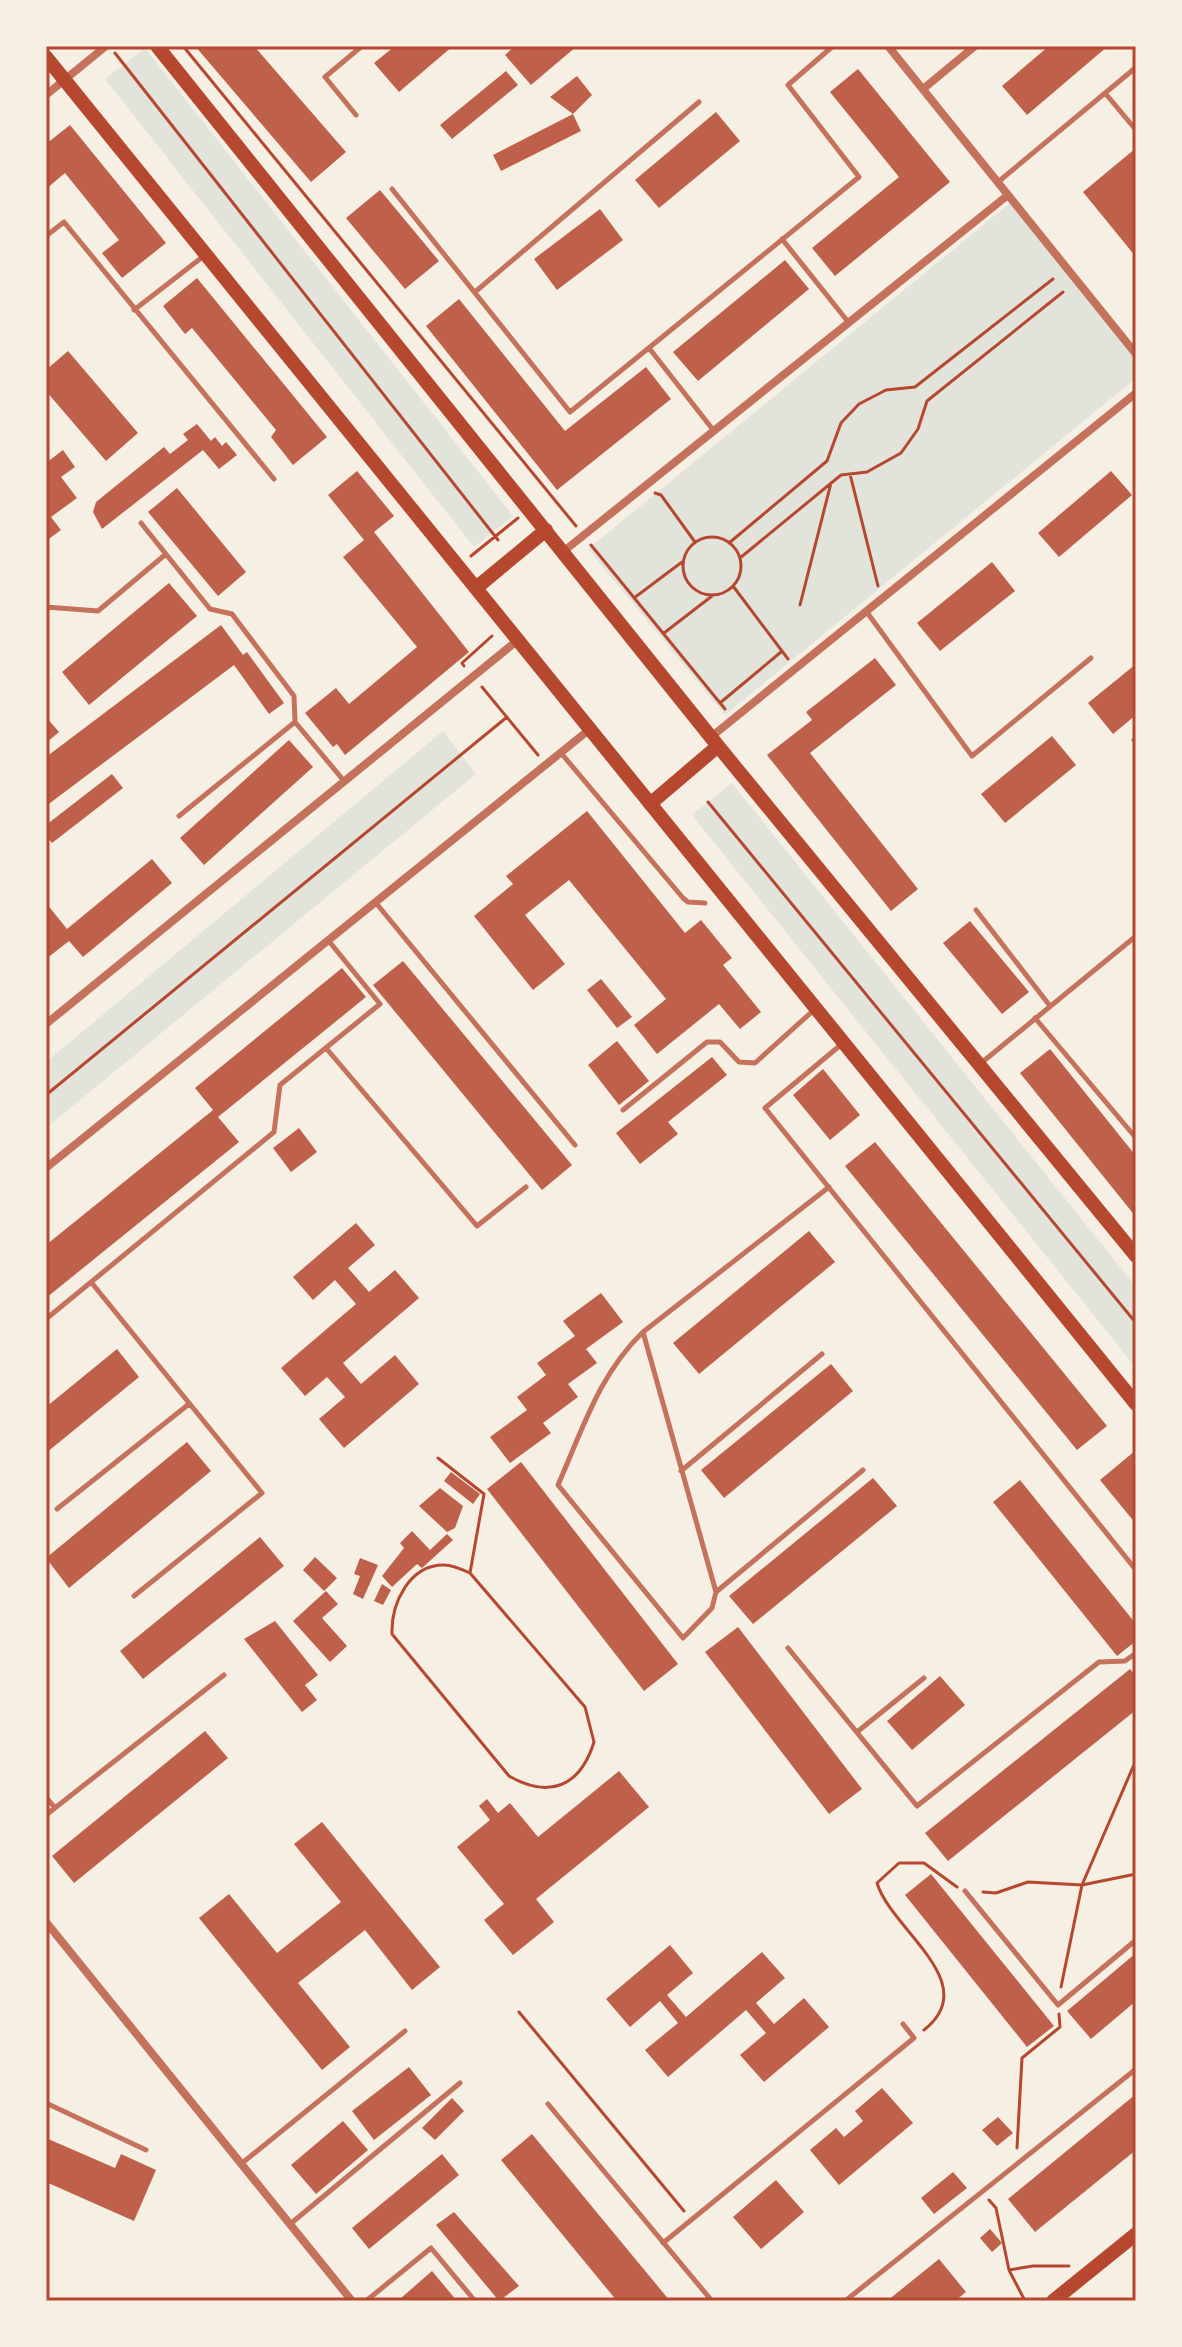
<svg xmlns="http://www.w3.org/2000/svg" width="1182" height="2347" viewBox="0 0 1182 2347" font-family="Bitter,serif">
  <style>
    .green { fill: #e2e4dc }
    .building { fill: #bf614a }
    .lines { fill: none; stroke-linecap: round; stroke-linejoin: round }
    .path { stroke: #b5482f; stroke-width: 3 }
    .service { stroke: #c5725c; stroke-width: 5 }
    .minor { stroke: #c5725c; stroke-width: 8 }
    .secondary { stroke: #b5482f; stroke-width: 14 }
    .neatline { fill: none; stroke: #b5482f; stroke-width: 3 }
  </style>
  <rect width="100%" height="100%" fill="#f6efe4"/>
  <path class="green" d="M145 48 513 516 474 547 105 79Z
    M1010 203 1136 356V378L725 715 588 549Z
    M443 731 476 774 46 1128V1062Z
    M732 783 1136 1287V1368L692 815Z"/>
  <path class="building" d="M195 46H254L346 152 311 182Z
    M395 46H453L399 92 374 63Z
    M515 46H577L531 85 505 55Z
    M1049 46H1108L1027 115 1002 86Z
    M858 69 950 182 835 276 812 248 899 177 830 92Z
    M506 71 518 85 452 139 440 125Z
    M577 76 592 95 573 114 550 97Z
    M716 112 740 141 659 208 635 180Z
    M573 114 581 131 501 171 493 155Z
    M70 125 166 243 122 278 102 253 119 240 65 173 46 189V144Z
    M1136 148V257L1083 192Z
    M380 190 439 261 405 289 346 218Z
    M600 209 623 240 557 290 534 259Z
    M785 260 809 289 698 381 673 352Z
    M197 278 327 437 293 465 271 437 276 430 192 328 185 334 163 306Z
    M459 299 565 431 646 367 671 399 557 490 426 326Z
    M68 351 138 433 106 461 46 391V370Z
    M197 424 211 441 215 437 222 446 226 442 237 455 219 469 203 450 102 529 93 512 96 502 164 447 170 454 188 440 183 434Z
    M63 450 75 467 61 477 77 498 51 517 61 530 46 541V463Z
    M357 471 394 516 374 532 469 652 345 755 337 744 333 747 305 713 336 688 349 704 417 647 343 557 364 540 328 495Z
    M1111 471 1132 495 1059 557 1038 533Z
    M177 488 246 572 218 596 148 512Z
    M992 562 1015 591 940 651 917 623Z
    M169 583 197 616 89 705 62 672Z
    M221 625 243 655 247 652 284 703 269 714 234 665 46 806V757Z
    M875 658 896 685 810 753 918 889 891 911 767 755 812 720 806 712Z
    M1136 664V715L1113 734 1088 703Z
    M46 717 59 732 46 743Z
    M1052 736 1076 765 1005 823 981 794Z
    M289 740 313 767 204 865 180 838Z
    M112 774 123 788 52 843 46 836V825Z
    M587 811 685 933 701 920 732 958 723 965 761 1012 740 1029 719 1004 657 1054 634 1025 666 999 569 880 525 915 565 964 533 990 474 916 513 884 506 876Z
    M152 859 172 883 83 957 69 941 46 959V903L67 929Z
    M970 921 1029 992 1002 1014 943 943Z
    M403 961 572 1165 542 1190 373 985Z
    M342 968 366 997 218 1117 239 1142 46 1298V1245L213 1110 195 1088Z
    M601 979 632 1017 617 1028 587 990Z
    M617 1041 649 1081 619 1105 588 1065Z
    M1050 1049 1136 1156V1217L1020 1073Z
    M712 1057 727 1075 668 1122 678 1134 640 1164 616 1133Z
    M823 1069 860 1115 830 1140 793 1095Z
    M299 1128 317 1152 291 1172 273 1148Z
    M875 1142 1107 1426 1077 1450 845 1166Z
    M356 1223 375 1245 348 1268 369 1292 395 1270 419 1298 343 1363 361 1384 395 1355 419 1384 344 1448 319 1419 345 1397 327 1377 305 1396 281 1368 356 1304 335 1280 313 1300 293 1277Z
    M809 1231 835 1262 699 1374 673 1343Z
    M601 1293 623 1322 586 1349 597 1363 568 1384 578 1397 543 1423 551 1433 510 1463 490 1437 527 1410 517 1397 546 1375 537 1363 575 1336 563 1321Z
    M117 1349 139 1377 46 1453V1407Z
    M831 1364 853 1391 724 1498 701 1470Z
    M187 1442 211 1471 69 1588 46 1558Z
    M1136 1450V1524L1100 1480Z
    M521 1462 678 1664 644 1691 487 1489Z
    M451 1472 480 1494 473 1504 444 1481Z
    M873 1478 897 1506 753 1624 729 1596Z
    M1020 1480 1136 1624V1641L1117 1656 993 1502Z
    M440 1488 463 1506 455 1528 447 1532 419 1506Z
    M412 1531 430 1550 447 1534 453 1540 422 1568 417 1564 392 1587 382 1576 404 1548 400 1543Z
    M260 1537 284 1566 143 1679 120 1651Z
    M315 1557 337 1578 324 1591 303 1570Z
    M360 1558 378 1565 363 1599 353 1594 360 1576 354 1574Z
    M382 1584 391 1590 383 1605 374 1601Z
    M326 1591 338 1604 322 1618 347 1646 330 1662 293 1621Z
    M275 1621 318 1675 305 1685 317 1700 302 1712 244 1639Z
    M738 1627 862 1789 829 1814 705 1652Z
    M1130 1669 1136 1676V1710L948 1861 925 1833Z
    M940 1676 965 1705 912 1750 887 1721Z
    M205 1731 228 1758 74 1883 52 1856Z
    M619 1771 649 1807 536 1899 554 1922 513 1955 484 1920 504 1904 457 1847 490 1820 479 1806 487 1799 498 1813 510 1803 538 1837Z
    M322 1822 440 1967 412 1990 365 1930 298 1983 350 2047 322 2070 199 1918 229 1894 277 1953 341 1902 294 1844Z
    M931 1874 1054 2026 1027 2047 905 1895Z
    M670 1945 693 1973 667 1995 686 2017 762 1952 785 1978 756 2003 774 2024 804 1998 829 2027 764 2082 740 2055 766 2033 746 2010 668 2077 645 2050 678 2023 660 2001 630 2027 606 1999Z
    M1136 1953V2001L1091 2039 1067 2011Z
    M409 2067 431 2095 374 2140 352 2111Z
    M882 2088 913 2123 839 2185 810 2150 836 2128 844 2137 863 2121 855 2111Z
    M1136 2094V2150L1035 2232 1008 2199Z
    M452 2098 464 2111 435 2140 422 2128Z
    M998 2117 1013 2133 997 2146 982 2130Z
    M343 2121 368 2150 316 2194 291 2165Z
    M532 2134 670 2301H617L501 2160Z
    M46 2138 115 2168 121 2154 156 2170 134 2221 46 2182Z
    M442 2154 459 2175 369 2249 352 2228Z
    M953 2172 967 2188 934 2214 921 2198Z
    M776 2180 804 2212 761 2249 733 2217Z
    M454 2212 519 2286 499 2301 436 2225Z
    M990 2229 1002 2243 992 2252 980 2238Z
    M939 2259 966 2292 955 2301H887Z
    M432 2271 457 2301H404L401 2298Z"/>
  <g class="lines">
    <path class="path" d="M183 46 576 526
      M115 53 498 540
      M850 474 878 586
      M655 493 661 495 695 542
      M683 566a29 29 0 1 1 58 0a29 29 0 1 1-58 0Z
      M729 543 827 461 841 423 859 404 886 390 915 387 1053 279
      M591 545 725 709
      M471 556 518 518
      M740 558 841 475 867 472 901 453 918 429 927 401 1063 292
      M733 586 788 659
      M634 598 682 562
      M800 605 831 483
      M664 633 712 596
      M464 666 462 663 492 636
      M482 687 538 755
      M720 703 781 652
      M708 802 1136 1323
      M46 1095 507 717
      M438 1458 484 1494 470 1573 585 1707 594 1742C580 1787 549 1799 509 1776L392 1634C391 1604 409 1564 445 1565 453 1565 463 1570 470 1573
      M983 1892 996 1893 1028 1882 1082 1885 1136 1874
      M1061 1987 1082 1885 1136 1760
      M519 2012 684 2211
      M924 2030C984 1983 891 1930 877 1883L899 1863H924L957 1887
      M1017 2148 1022 2058 1060 2027 1059 2014
      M989 2200 996 2208 1009 2270 1025 2301
      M1009 2270 1033 2266H1069"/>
    <path class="service" d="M1105 93 1136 130
      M356 115 325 77 362 46
      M998 182 1134 69
      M392 189 570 412 859 177 788 85 833 46
      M46 236 64 222 274 479
      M782 239 849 323
      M475 292 699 102
      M134 310 205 255
      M649 348 714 431
      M141 523 210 609 232 614 294 696 295 722 344 781
      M46 607 98 611 166 554
      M866 611 972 756 1091 658
      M1134 740 1136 739
      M561 753 683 898 688 902 705 903
      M179 816 295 722
      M376 903 575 1145
      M976 910 1050 1006
      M1035 1018 1136 1138
      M843 1043 765 1108 1136 1570
      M326 1048 477 1226 526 1187
      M980 1064 1136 936
      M623 1110 707 1042H720L739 1062 755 1063 815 1009
      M91 1282 262 1493 134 1596
      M46 1319 274 1132 280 1085 380 1004 328 940
      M643 1332C599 1374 582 1431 558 1485L683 1638 712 1608 716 1592 643 1332 829 1187
      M681 1471 822 1354
      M57 1509 189 1404
      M716 1592 863 1470
      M788 1648 917 1806 1099 1662 1125 1661 1136 1653
      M857 1732 924 1678
      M46 1797 55 1808
      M46 1815 224 1675
      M965 1891 1058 2005 1136 1940
      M46 2103 146 2150
      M548 2104 712 2301
      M241 2164 405 2031
      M289 2225 460 2083
      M663 2243 914 2038 903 2024
      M366 2301 431 2248 475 2301
      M845 2301 1136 2069"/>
    <path class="minor" d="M888 46 1136 354
      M923 89 975 46
      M46 95 106 46
      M564 551 1008 195
      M711 737 1136 393
      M46 1024 518 640
      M46 1168 590 729
      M46 1922 352 2301"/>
    <path class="secondary" d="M157 46 718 746 1136 1256
      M46 57 1136 1404
      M476 588 546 530
      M650 804 718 746
      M1053 2301 1136 2234"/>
  </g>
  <rect width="1182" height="2347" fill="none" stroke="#f6efe4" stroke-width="96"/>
  <rect x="48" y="48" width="1086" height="2251" class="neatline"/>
</svg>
